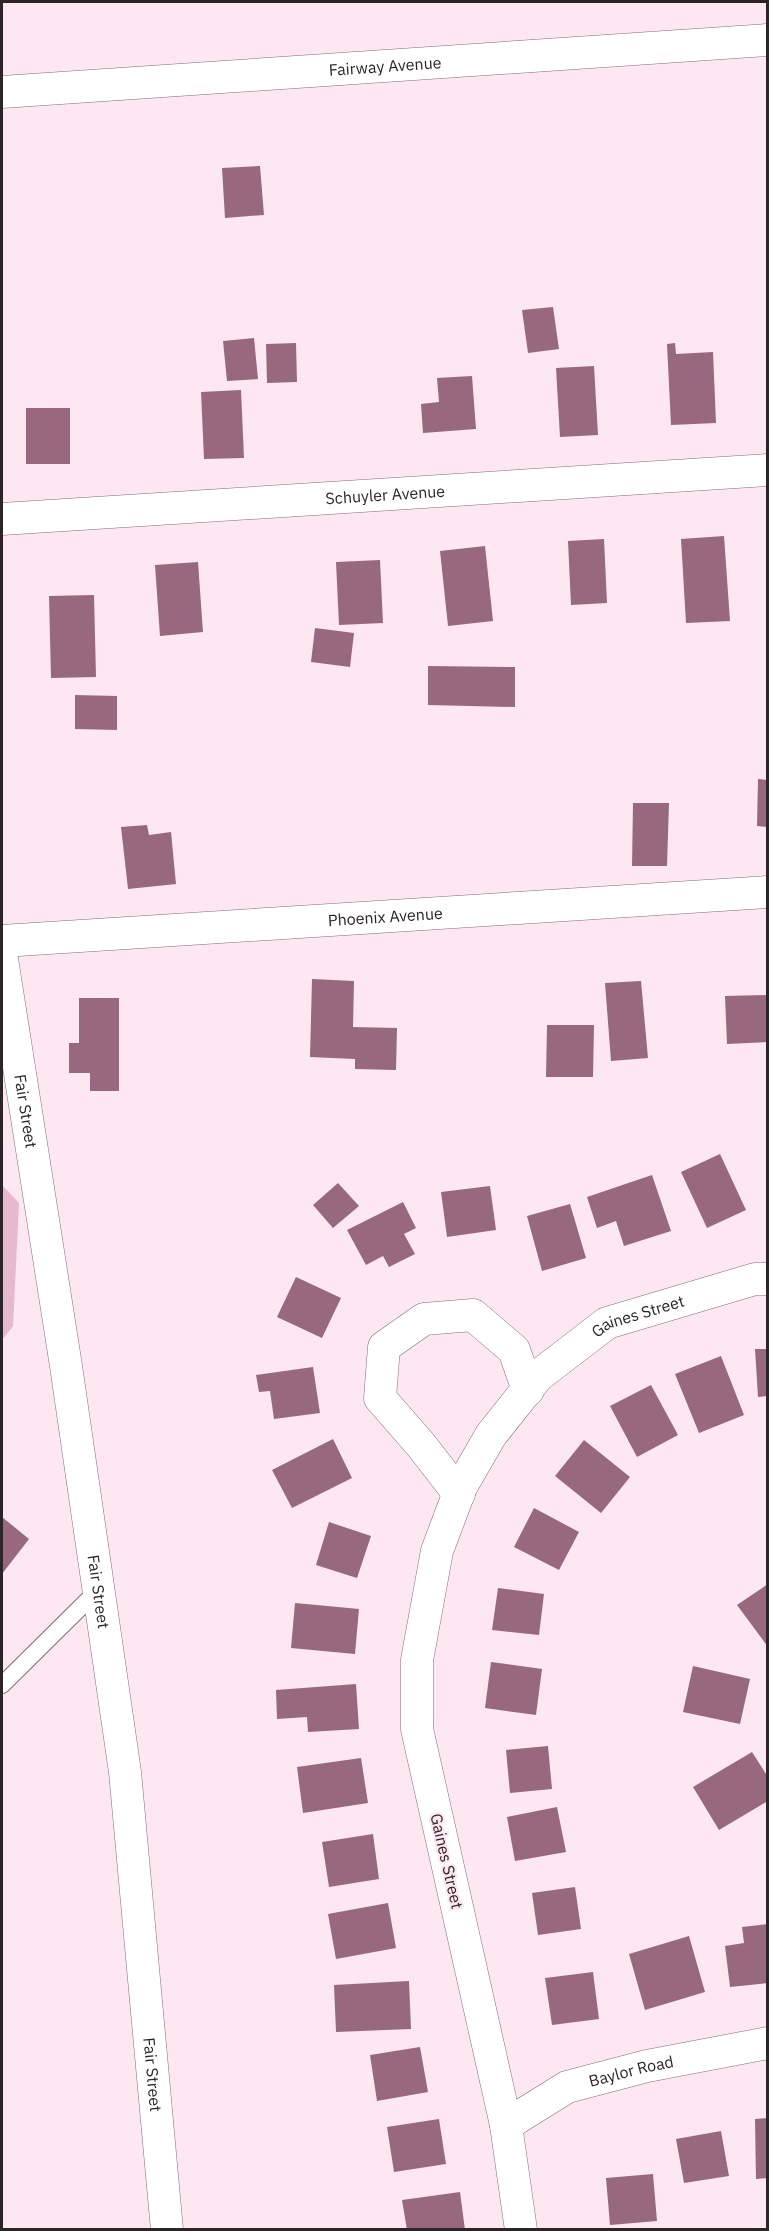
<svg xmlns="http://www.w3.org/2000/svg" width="769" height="2231" viewBox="0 0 769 2231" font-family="'IBM Plex Sans',sans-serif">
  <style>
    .green { fill: #e7b9ce }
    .building { fill: #98687e }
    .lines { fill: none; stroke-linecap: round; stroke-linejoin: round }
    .lane-casing { stroke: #816e76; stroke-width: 18 }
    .street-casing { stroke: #816e76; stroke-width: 33 }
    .lane { stroke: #fff; stroke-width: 16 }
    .street { stroke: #fff; stroke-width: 32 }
    .labels { text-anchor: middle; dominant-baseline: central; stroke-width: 4.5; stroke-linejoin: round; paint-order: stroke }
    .street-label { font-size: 16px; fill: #2c2427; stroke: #fde7f1 }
  </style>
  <rect width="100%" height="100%" fill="#fde7f1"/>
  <path class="green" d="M2 1185 19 1203 13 1326 2 1340Z"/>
  <path class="building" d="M260 166 264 215 225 218 222 168Z
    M553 307 559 349 528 353 522 310Z
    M254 338 258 379 227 381 223 341Z
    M296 343 297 382 267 383 266 344Z
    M675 343 676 354 713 352 716 423 671 425 667 344Z
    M594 366 598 435 560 437 556 368Z
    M472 376 476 429 423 433 421 404 439 402 437 378Z
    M241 390 244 458 204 459 201 392Z
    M26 408H70V464H26Z
    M724 536 730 621 686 623 681 539Z
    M604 539 607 603 571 605 568 541Z
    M485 546 493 621 448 626 440 551Z
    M380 560 383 623 339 625 336 562Z
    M198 562 203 632 160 636 155 565Z
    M94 595 96 677 51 678 49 596Z
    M315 628 354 633 350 667 311 662Z
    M428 666 515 667V707L428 705Z
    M75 695 117 696V730L75 729Z
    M758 779 768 780V827L757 826Z
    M633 803H669L667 866H632Z
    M147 825 149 835 171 832 176 884 128 889 121 827Z
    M312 979 354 981 353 1027 397 1028 396 1070 355 1069V1059L310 1057Z
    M641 981 648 1058 611 1061 605 983Z
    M768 995V1042L727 1044 725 996Z
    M79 998H119V1091H90V1073H69V1043H79Z
    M547 1025H594L593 1077H546Z
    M720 1154 746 1210 707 1228 681 1172Z
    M652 1175 671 1231 624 1246 616 1221 597 1228 587 1197Z
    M338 1183 359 1206 333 1228 313 1205Z
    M490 1186 496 1230 447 1237 441 1192Z
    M403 1202 416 1228 404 1234 415 1254 389 1267 383 1256 366 1265 347 1230Z
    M570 1204 586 1258 542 1271 527 1216Z
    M296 1277 341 1298 322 1338 277 1317Z
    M755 1349H768V1396L758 1397Z
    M721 1356 744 1415 699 1433 675 1374Z
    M313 1367 320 1413 274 1419 270 1391 259 1392 256 1375Z
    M651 1385 678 1435 637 1457 610 1406Z
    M333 1439 352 1478 292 1508 272 1470Z
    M584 1440 630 1477 601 1513 555 1476Z
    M534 1508 579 1532 559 1570 514 1547Z
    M2 1517 29 1539 2 1574Z
    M329 1522 371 1536 357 1578 316 1565Z
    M768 1584V1647L737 1605Z
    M498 1588 544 1594 539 1635 492 1630Z
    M295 1603 359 1609 355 1654 291 1648Z
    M491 1662 542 1669 536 1715 485 1708Z
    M693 1666 750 1679 740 1724 683 1712Z
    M356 1684 359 1729 308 1732 307 1717 277 1719 276 1690Z
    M548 1746 552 1789 510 1793 506 1750Z
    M752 1752 768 1777V1801L719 1830 693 1787Z
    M361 1758 368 1803 303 1813 297 1767Z
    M557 1807 566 1852 515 1861 507 1817Z
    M373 1834 379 1879 329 1887 322 1842Z
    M575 1887 581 1929 538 1935 532 1893Z
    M388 1903 396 1948 336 1959 328 1914Z
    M768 1924V1983L730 1987 725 1946 744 1943 742 1927Z
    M689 1936 705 1992 645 2010 629 1954Z
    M593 1972 599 2019 552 2025 545 1978Z
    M409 1981 411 2029 336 2032 334 1985Z
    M420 2047 428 2092 377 2101 370 2055Z
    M768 2118V2178L756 2179 755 2119Z
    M439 2119 446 2164 394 2172 387 2127Z
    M721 2131 729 2176 684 2183 676 2139Z
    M653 2174 657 2221 610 2225 606 2178Z
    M460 2192 465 2230H407L402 2200Z"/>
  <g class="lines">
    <g class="lane-casing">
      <path id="lane" d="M2 1685 98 1590"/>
    </g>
    <g class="street-casing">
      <g id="street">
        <path id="s1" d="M2 92 768 40"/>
        <path id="s2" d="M2 519 768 470"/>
        <path id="s3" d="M2 941 768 892"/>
        <path id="s4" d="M2 959 66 1366 125 1772 167 2230"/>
        <path d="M459 1494 421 1445 380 1398 384 1347 424 1319 473 1315 514 1350 528 1390"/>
        <path id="s5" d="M506 2125 567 2087 647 2066 768 2043"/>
        <path id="s6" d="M521 2230 506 2125 417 1729V1660L437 1551 461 1487 491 1435 538 1376 607 1323 755 1279H768"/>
      </g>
    </g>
    <use href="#lane" class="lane"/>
    <use href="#street" class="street"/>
  </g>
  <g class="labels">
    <g class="street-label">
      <text stroke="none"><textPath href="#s1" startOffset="384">Fairway Avenue</textPath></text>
      <text stroke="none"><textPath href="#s2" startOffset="384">Schuyler Avenue</textPath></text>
      <text stroke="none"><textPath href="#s3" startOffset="384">Phoenix Avenue</textPath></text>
      <text stroke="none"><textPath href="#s4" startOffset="154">Fair Street</textPath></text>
      <text stroke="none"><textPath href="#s6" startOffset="1014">Gaines Street</textPath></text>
      <text stroke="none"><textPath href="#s4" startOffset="640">Fair Street</textPath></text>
      <text transform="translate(447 1861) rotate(77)">Gaines Street</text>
      <text stroke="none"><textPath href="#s5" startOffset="138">Baylor Road</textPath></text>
      <text stroke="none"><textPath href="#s4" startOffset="1126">Fair Street</textPath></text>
    </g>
  </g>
  <rect width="769" height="2231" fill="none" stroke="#2c2427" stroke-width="6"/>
</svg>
